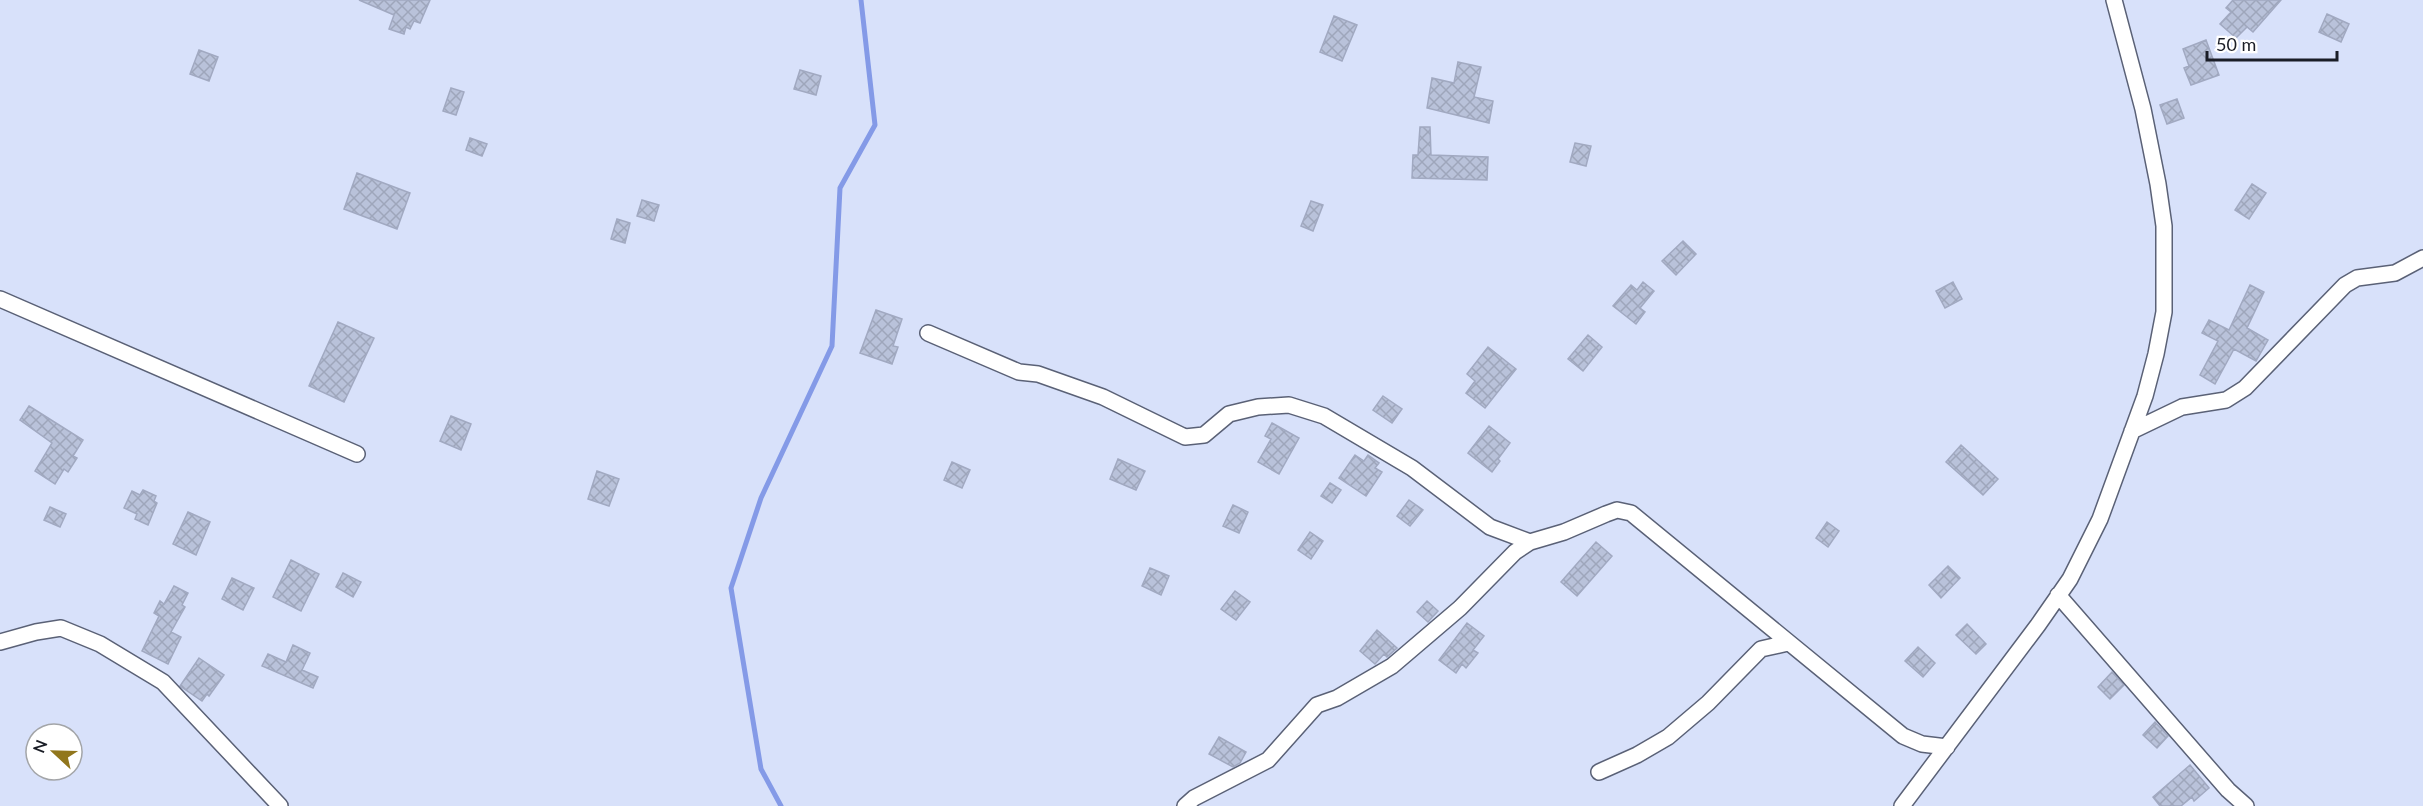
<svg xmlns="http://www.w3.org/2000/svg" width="2423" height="806" viewBox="0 0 2423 806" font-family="Lato,sans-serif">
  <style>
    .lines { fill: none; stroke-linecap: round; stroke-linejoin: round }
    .stream { stroke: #849ae7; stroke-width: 5 }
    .building { fill: url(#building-cross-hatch); stroke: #a1a9c1; stroke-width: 1.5 }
    .street-casing { stroke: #5a6176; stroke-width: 18 }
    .street { stroke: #fff; stroke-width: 15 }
  </style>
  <defs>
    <pattern id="building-cross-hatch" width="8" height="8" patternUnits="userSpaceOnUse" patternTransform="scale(1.5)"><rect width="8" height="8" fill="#b9c2da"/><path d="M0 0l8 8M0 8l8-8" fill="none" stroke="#9ea6bb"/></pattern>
  </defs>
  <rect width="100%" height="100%" fill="#d8e1fa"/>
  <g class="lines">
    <path class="stream" d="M781 806 761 769 731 588 761 498 832 346 840 188 875 125 861 0"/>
  </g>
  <path class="building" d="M359 0H430L420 23 414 21 410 29 406 27 404 34 389 29 394 15Z
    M2233 0H2281L2253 32 2247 27 2236 38 2220 24 2231 12 2226 8Z
    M2327 14 2349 24 2341 42 2319 32Z
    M1334 16 1357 25 1342 61 1320 52Z
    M2206 40 2219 75 2191 85 2184 68 2189 66 2183 49Z
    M199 50 218 57 209 81 190 74Z
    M1458 62 1481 67 1474 97 1493 101 1489 123 1427 108 1432 78 1454 83Z
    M800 70 821 76 816 95 794 89Z
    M451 88 464 92 456 115 443 111Z
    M2177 99 2184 118 2167 124 2160 105Z
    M1420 127H1430L1431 155 1488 157 1487 180 1412 178 1413 155H1418Z
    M470 138 487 144 482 156 466 150Z
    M1575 143 1591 146 1586 166 1570 162Z
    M357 173 410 193 397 229 344 209Z
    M2252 184 2266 193 2249 219 2235 210Z
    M642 200 659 205 654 221 637 216Z
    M1311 201 1323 205 1313 231 1301 226Z
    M617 219 630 223 625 243 611 239Z
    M1683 241 1696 254 1676 275 1662 261Z
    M1643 282 1654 291 1640 308 1645 312 1636 324 1613 306 1631 285 1637 290Z
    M1953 282 1962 299 1945 308 1936 291Z
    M2250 285 2264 292 2247 328 2268 340 2256 361 2234 349 2215 384 2200 375 2218 341 2202 333 2209 320 2229 330Z
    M876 310 902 319 893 346 898 347 892 364 860 353Z
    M338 322 374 338 344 402 309 386Z
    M1588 335 1602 347 1583 371 1568 359Z
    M1488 347 1516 369 1485 408 1466 393 1475 381 1467 374Z
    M1383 396 1402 409 1392 423 1373 410Z
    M29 406 83 440 73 456 77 458 68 472 64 469 55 484 35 471 52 443 20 420Z
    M451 416 471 424 461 450 440 441Z
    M1272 423 1299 438 1279 474 1258 462 1271 439 1265 436Z
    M1489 426 1510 443 1498 459 1500 461 1492 472 1468 453Z
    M1961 445 1998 479 1983 495 1946 462Z
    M1355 455 1364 461 1368 455 1379 463 1375 468 1382 472 1366 496 1339 478Z
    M1118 459 1145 471 1136 490 1110 479Z
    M952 462 970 470 962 488 944 480Z
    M597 471 619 479 609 506 588 499Z
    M1330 483 1341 490 1332 503 1321 496Z
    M143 490 156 496 154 501 157 503 148 525 135 519 137 514 124 508 132 491 140 495Z
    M1409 500 1423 510 1410 526 1397 516Z
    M1233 505 1248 512 1239 533 1223 526Z
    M50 507 66 514 60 527 44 520Z
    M188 512 210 522 196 555 173 544Z
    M1827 522 1839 531 1828 547 1816 538Z
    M1310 532 1323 541 1311 559 1298 550Z
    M1596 542 1612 556 1577 596 1561 582Z
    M291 560 319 574 301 611 273 597Z
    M1948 566 1960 578 1941 598 1929 585Z
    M1150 568 1169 576 1161 595 1142 586Z
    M343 573 361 582 353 597 336 587Z
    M232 578 254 588 243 610 222 599Z
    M174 586 188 593 182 605 185 607 171 632 181 637 168 664 142 651 159 616 154 613 160 601 164 604Z
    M1235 591 1250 602 1236 620 1221 609Z
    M1427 601 1438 611 1428 622 1417 612Z
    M1467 623 1484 636 1473 650 1478 653 1466 668 1462 664 1456 673 1439 660Z
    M1967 624 1986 644 1976 654 1956 635Z
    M1377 630 1397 648 1387 657 1384 654 1375 664 1360 651Z
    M293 645 310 653 302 670 318 677 313 688 262 666 268 654 286 662Z
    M1918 647 1935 663 1923 677 1905 661Z
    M199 658 224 675 209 696 207 694 202 701 180 686Z
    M2112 672 2124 685 2110 699 2098 687Z
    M2155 722 2168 736 2157 748 2143 735Z
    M1219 737 1246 752 1240 763 1233 767 1209 754Z
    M2190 765 2209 788 2194 801 2192 797 2181 806H2160L2153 797Z"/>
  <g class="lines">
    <g class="street-casing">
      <path id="street" d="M0 299 357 454
        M928 333 1019 372 1038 374 1103 397 1185 437 1204 435 1229 414 1258 407 1289 405 1324 416 1412 468 1490 527 1530 542
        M2132 431 2182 407 2226 400 2245 388 2345 285 2357 278 2395 273 2423 258
        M2058 595 2228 790 2246 806
        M0 642 36 632 61 628 100 644 163 682 280 806
        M1599 772 1637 755 1668 737 1708 703 1761 649 1788 643
        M1185 806 1194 798 1268 760 1317 705 1337 698 1392 666 1460 608 1515 552 1530 542 1564 532 1606 514 1617 510 1631 513 1903 736 1922 744 1947 747
        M1902 806 2038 625 2070 579 2100 519 2145 396 2156 354 2164 312V226L2158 184 2143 109 2114 0"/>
    </g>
    <use href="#street" class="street"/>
  </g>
  <g transform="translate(54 752) rotate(292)"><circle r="28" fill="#ffffff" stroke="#a3a5a8" stroke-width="1.5"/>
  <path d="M0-4.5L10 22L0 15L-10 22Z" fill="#91761c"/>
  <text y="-9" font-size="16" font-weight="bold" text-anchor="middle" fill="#1a1d26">N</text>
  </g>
  <path d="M2207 51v9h130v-9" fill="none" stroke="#1a1d26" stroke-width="3"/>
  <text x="2216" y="51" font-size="18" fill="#1a1d26" stroke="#ffffff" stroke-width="4.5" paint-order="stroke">50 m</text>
</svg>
